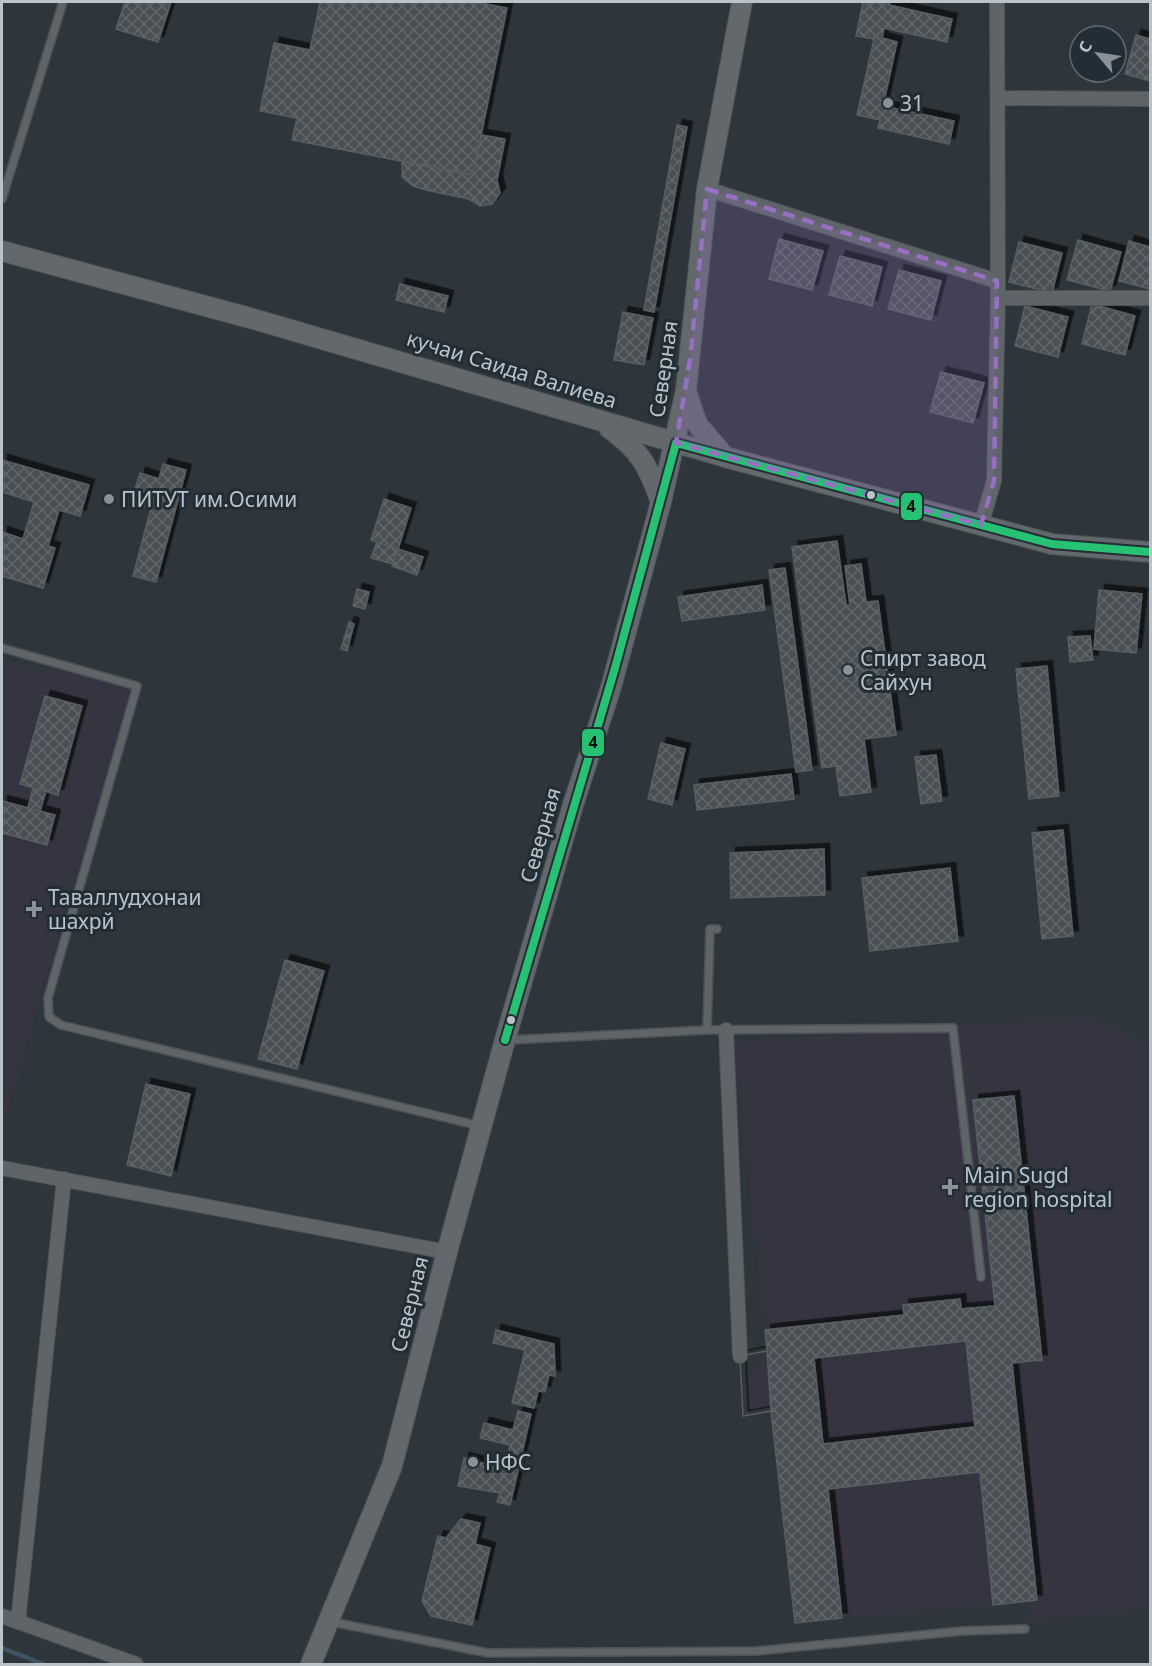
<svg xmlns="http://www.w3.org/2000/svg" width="1152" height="1666" viewBox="0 0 1152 1666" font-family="'Noto Sans',sans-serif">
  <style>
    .medical { fill: #343541 }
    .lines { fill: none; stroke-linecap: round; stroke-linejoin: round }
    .stream { stroke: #3f5463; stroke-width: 4.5 }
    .building { fill: url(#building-cross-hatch); stroke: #575e62; stroke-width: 1.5; fill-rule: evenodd; filter: url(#shadow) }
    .lane-casing { stroke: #4c5255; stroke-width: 10 }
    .street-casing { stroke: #4c5255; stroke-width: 16 }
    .secondary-casing { stroke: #4c5255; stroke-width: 22 }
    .lane { stroke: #5e6468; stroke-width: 7 }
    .street { stroke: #5e6468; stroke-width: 14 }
    .secondary { stroke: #63686d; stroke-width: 20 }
    .bus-1-casing { stroke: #222d35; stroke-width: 12 }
    .bus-1 { stroke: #26c172; stroke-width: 8 }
    .marked { fill: #9770c4; fill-opacity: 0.2; stroke: #9770c4; stroke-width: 4.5; stroke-dasharray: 12 8; stroke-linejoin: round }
    .poi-dot { fill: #899298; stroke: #222d35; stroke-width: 2 }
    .bus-dot { fill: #bac3ca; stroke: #222d35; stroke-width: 2 }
    .labels { text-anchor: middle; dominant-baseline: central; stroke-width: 6; stroke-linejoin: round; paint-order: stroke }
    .poi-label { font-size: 21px; fill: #bac3ca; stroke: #222d35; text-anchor: start }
    .street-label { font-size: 21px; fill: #bac3ca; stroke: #222d35 }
    .line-badge { stroke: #222d35; stroke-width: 2 }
    .pale-badge-label { font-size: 16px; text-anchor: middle; font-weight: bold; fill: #111 }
  </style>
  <defs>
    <pattern id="building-cross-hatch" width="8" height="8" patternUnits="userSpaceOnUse" patternTransform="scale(1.5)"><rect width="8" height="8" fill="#4a4f54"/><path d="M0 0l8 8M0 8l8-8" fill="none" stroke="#62676b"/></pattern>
    <filter id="shadow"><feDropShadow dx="5.5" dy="-5.5" stdDeviation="0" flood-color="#0009"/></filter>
  </defs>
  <rect width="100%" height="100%" fill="#2e363b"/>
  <path class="medical" d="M2 660 51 675 53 667 130 690 2 1129Z
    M1081 1017 1150 1043V1609L1028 1621 1026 1601 795 1623 771 1412 743 1416 742 1382 767 1351 734 1042Z"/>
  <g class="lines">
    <path class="stream" d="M2 1648 43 1664"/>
  </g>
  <path class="building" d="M125 2H171L158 42 116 29Z
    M320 2H475L507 8 473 175 292 140 297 118 260 111 274 43 310 50Z
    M863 2H890L889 5 952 19 947 42 884 28 882 38 897 42 883 106 954 121 949 144 878 128 880 120 857 115 874 39 856 36Z
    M1136 35 1150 39V81L1125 74Z
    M677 125 687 127 654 312 644 310Z
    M481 135 505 139 497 180 500 193 492 204 480 206 469 199 426 190 413 186 402 177V161L473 175Z
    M779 239 823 251 812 290 769 279Z
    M1078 240 1121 252 1110 291 1067 280Z
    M1129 241 1150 247V289L1119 281Z
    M1019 242 1062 253 1052 293 1009 282Z
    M840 256 882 267 872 306 829 295Z
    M899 270 941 281 931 320 888 309Z
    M400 284 448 296 444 312 396 300Z
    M1092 304 1135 316 1125 355 1082 344Z
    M1025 306 1068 317 1058 357 1015 346Z
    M623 312 653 318 644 365 614 360Z
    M941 372 984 383 973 423 930 412Z
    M2 460 89 485 80 516 59 510 48 546 55 548 43 588 2 576V532L23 539 34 502 2 492Z
    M163 464 186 470 156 582 133 576 151 508 131 503 140 473 159 479Z
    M384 499 411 508 398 549 371 540Z
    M837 541 846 605H850L845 566 861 564 866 602 878 601 896 735 864 739 871 792 840 796 836 766 822 768 792 547Z
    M377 542 398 549 393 564 371 558Z
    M398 549 423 557 417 575 392 566Z
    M785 568 812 770 796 772 769 570Z
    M762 585 765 610 682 621 678 597Z
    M357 589 369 592 365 609 353 606Z
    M1099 590 1142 594 1136 653 1094 649Z
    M349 622 354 624 347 651 341 649Z
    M1090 636 1093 660 1070 662 1068 637Z
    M1047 666 1059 796 1029 799 1016 669Z
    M45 696 82 706 58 795 20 784Z
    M661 743 685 749 672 805 648 799Z
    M936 755 942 801 921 804 915 757Z
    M791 774 794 799 697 810 694 785Z
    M33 788 46 791 40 811 28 808Z
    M2 801 55 815 47 845 2 833Z
    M1063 830 1073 936 1042 939 1032 833Z
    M824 849 825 895 731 898 730 853Z
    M950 868 958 941 870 951 862 878Z
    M285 960 324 971 297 1069 258 1059Z
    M146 1084 190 1094 171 1176 127 1165Z
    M1014 1096 1042 1360 1012 1363 1037 1600 993 1605 980 1472 828 1489 842 1618 795 1623 771 1411 743 1416 740 1356 767 1351 765 1330 904 1315 903 1305 960 1299 961 1309 995 1306 973 1100ZM966 1341 975 1427 823 1444 814 1358Z
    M496 1330 554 1344 555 1376 549 1375 545 1392 538 1391 534 1408 512 1403 525 1350 493 1343Z
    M767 1351 771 1411 743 1416 740 1356Z
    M518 1411 531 1414 510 1505 497 1502 500 1493 458 1486 464 1458 505 1469 510 1445 480 1438 484 1423 513 1430Z
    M461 1519 480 1523 475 1544 490 1548 472 1625 431 1616 422 1601 438 1536 446 1538Z"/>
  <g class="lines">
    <g class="lane-casing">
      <path id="lane" d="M2 199 63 2
        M2 648 137 686 48 998 49 1017 61 1025 480 1126
        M707 1030 710 929H717
        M508 1040 707 1030 953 1028 981 1277
        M332 1622 488 1653 756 1651 962 1631 1025 1629"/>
    </g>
    <g class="street-casing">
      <path id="street" d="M998 98 1150 99
        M707 189 997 281
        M998 298H1150
        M981 525 994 481 998 298 997 2
        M726 1030 740 1356
        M2 1168 447 1252
        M2 1616 136 1664
        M18 1622 64 1179"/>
    </g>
    <g class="secondary-casing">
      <path id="secondary" d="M2 251 257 320 725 457 1052 544 1150 552
        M687 394 697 424 725 457
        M609 428C641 451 648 466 661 502
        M311 1664 392 1466 447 1252 505 1040 573 805 611 687 661 502 686 390 707 189 742 2"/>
    </g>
    <use href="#lane" class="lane"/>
    <use href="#street" class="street"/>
    <use href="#secondary" class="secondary"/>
    <g class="bus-1-casing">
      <path id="bus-1" d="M676 443 1052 544 1150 552
        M505 1040 615 668 676 443"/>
    </g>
    <use href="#bus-1" class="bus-1"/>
  </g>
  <path class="marked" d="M707 189 997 281 994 481 981 525 676 443 690 360Z"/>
  <g class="poi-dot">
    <circle cx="888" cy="103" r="6"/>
    <circle cx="109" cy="499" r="6"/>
    <circle cx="848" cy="670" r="6"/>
    <path d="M31 900h6v6h6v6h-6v6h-6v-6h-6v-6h6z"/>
    <path d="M947 1178h6v6h6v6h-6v6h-6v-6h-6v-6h6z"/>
    <circle cx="473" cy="1462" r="6"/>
  </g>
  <g class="bus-dot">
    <circle cx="871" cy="495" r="5"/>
    <circle cx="511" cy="1020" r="5"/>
  </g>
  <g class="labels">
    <g class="poi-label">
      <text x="900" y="103">31</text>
      <text x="121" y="499">ПИТУТ им.Осими</text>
      <text x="860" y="658">Спирт завод<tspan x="860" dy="24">Сайхун</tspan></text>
      <text x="48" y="897">Таваллудхонаи<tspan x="48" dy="24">шахрй</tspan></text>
      <text x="964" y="1175">Main Sugd<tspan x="964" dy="24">region hospital</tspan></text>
      <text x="485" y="1462">НФС</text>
    </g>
    <g class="street-label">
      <text transform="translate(512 369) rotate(17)">кучаи Саида Валиева</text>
      <text transform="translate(663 369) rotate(-82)">Северная</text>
      <text transform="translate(540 835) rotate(-74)">Северная</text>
      <text transform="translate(409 1304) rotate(-76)">Северная</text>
    </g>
  </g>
  <g class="line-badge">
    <rect x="900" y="492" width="23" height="29" rx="6" fill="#26c172"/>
    <rect x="581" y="728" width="24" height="29" rx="6" fill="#26c172"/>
  </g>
  <g class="pale-badge-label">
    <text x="911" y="512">4</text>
    <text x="593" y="748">4</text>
  </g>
  <rect width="1152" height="1666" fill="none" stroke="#bac3ca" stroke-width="6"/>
  <g transform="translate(1098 54) rotate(299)"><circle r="28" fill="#222d35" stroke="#5f6971" stroke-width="1.5"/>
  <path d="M0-4.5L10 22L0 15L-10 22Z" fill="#899298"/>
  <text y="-9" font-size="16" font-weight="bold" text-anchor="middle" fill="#bac3ca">С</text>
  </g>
</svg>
